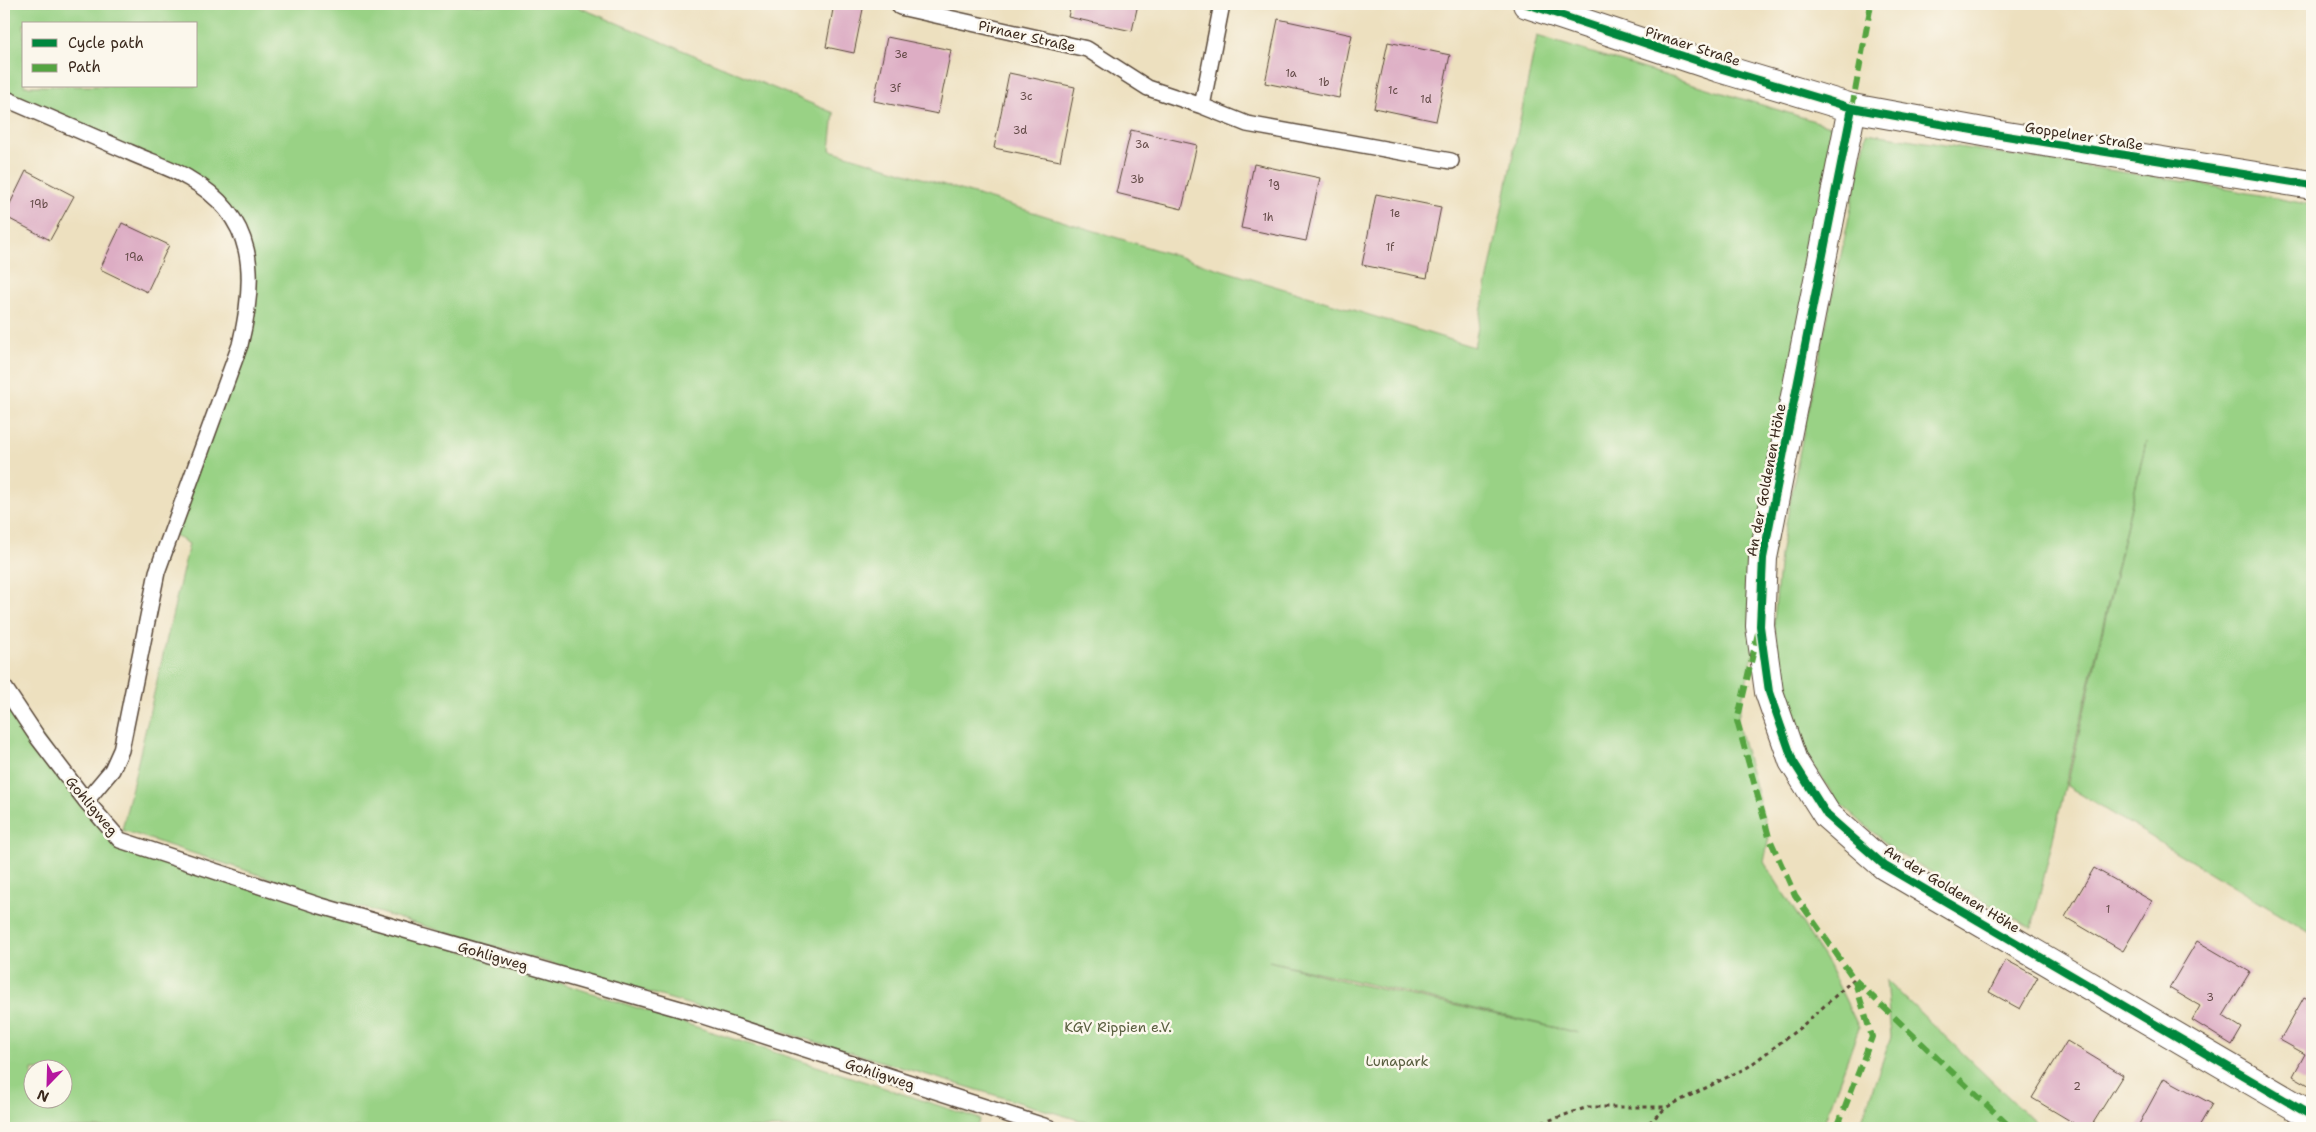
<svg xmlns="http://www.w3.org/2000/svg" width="2316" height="1132" viewBox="0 0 2316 1132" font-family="'Shantell Sans',sans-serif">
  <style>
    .green { fill: #99d285; stroke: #6a7e52; fill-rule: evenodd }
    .building { fill: #ddadc4 }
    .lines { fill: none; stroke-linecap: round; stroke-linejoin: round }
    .lane-casing { stroke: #564536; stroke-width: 18 }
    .street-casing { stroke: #564536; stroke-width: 30 }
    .path { stroke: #564536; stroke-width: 3; stroke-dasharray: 4 4; stroke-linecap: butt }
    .lane { stroke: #fff; stroke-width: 15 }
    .street { stroke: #fff; stroke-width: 28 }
    .quiet { stroke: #54a441; stroke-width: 6; stroke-dasharray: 12 6; stroke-linecap: butt }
    .cycleway-casing { stroke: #fbf7ec; stroke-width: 11 }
    .cycleway { stroke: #00873e; stroke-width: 8 }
    .labels { text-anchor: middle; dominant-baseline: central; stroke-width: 5; stroke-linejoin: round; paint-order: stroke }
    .number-label { font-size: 11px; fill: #644b48 }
    .street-label { font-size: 14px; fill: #3b2a1e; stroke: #fbf7ec }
    .park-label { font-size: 14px; fill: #575c3d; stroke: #fbf7ec }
  </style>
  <rect width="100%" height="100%" fill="#fbf7ec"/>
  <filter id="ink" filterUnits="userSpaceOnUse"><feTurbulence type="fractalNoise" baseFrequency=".02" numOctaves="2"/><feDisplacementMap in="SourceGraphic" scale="10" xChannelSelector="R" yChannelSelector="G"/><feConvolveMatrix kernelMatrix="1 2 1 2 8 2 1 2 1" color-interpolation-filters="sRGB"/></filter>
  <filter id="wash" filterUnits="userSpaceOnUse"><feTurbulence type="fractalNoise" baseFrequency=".0096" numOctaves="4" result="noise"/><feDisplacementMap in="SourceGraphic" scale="20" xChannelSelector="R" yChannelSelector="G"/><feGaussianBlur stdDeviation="1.12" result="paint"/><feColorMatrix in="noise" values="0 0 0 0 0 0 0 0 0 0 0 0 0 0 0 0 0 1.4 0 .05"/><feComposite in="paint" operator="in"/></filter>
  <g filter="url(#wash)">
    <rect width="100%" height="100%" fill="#ede0bf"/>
    <path class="green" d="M4 4H571L834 113 830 150 1474 347 1537 36 1847 131 1760 626 1737 721 1769 837 1764 862 1828 964 1859 1028 1822 1128H1106L330 898 122 830 189 544 171 533 240 345 243 235 188 178 4 101ZM24 24H196V86H24ZM1269 961 1579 1033 1353 983Z
      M1867 133 2206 185 2312 205V934L2067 786 2146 442 2032 928 1897 853 1837 801 1803 749 1782 685 1774 621 1780 555 1805 424Z
      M4 687 120 840 980 1119 976 1128H4ZM32 1070H62V1100H32Z
      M1886 980 2041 1128H1859L1891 1037Z"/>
    <g id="blocks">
      <path class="building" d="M834 4H864L854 53 826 47Z
        M1071 4H1138L1132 31 1068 17Z
        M1278 19 1352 35 1339 98 1265 83Z
        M887 37 951 50 938 114 874 101Z
        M1388 42 1450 55 1436 121 1374 108Z
        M1009 73 1075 87 1060 161 994 148Z
        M1131 130 1197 145 1182 209 1116 193Z
        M1254 164 1320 178 1306 241 1241 228Z
        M26 171 74 196 50 240 4 216Z
        M1376 194 1441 207 1427 278 1362 265Z
        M122 223 169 245 147 292 100 269Z
        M2094 868 2152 901 2123 951 2065 917Z
        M2197 941 2250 972 2223 1016 2242 1028 2232 1045 2192 1020 2200 1006 2169 988Z
        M2006 960 2038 977 2020 1009 1989 992Z
        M2304 997 2312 1001V1087L2293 1076 2305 1054 2280 1040Z
        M2067 1041 2123 1075 2090 1128H2082L2032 1098Z
        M2164 1078 2212 1104 2198 1128H2137Z"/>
    </g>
  </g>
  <g filter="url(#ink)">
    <use href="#blocks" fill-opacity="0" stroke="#564536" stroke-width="1"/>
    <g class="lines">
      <g class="lane-casing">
        <path id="lane" d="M900 7 1087 49 1148 88 1202 106 1222 4
          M4 98C45 116 87 134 129 152 148 161 170 167 188 178 257 217 257 276 240 345L157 572 121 750 112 770 86 801
          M1202 106 1247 124 1451 161
          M4 687 38 738 86 801 120 840 321 906 694 1013 1050 1128"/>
      </g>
      <g class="street-casing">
        <path id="street" d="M1527 4 1719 68 1852 108 2000 135 2312 185
          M1852 108 1763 558 1760 626 1769 692 1793 761 1827 815 1885 866 2312 1116"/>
      </g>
      <path class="path" d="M1527 1128 1588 1107H1667L1748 1067 1801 1027 1854 979
        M1643 1128 1667 1107"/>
      <use href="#lane" class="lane"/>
      <use href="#street" class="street"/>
      <path class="quiet" d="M1852 108 1871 4
        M1758 633 1737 721 1769 837 1795 895 1854 979 1872 1037 1837 1128
        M1855 980 2011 1128"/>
      <g class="cycleway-casing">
        <path id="cycleway" d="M1527 4 1719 68 1852 108 2000 135 2312 185
          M1852 108 1763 558 1760 626 1769 692 1793 761 1827 815 1885 866 2312 1116"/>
      </g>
      <use href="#cycleway" class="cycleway"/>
    </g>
  </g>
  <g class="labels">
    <g class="number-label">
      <text x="901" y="54">3e</text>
      <text x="1291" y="73">1a</text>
      <text x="1324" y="82">1b</text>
      <text x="895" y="88">3f</text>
      <text x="1393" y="90">1c</text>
      <text x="1026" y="96">3c</text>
      <text x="1426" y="99">1d</text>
      <text x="1020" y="130">3d</text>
      <text x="1142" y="144">3a</text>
      <text x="1137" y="179">3b</text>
      <text x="1274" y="183">1g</text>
      <text x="39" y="204">19b</text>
      <text x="1395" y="213">1e</text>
      <text x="1268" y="217">1h</text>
      <text x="1390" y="247">1f</text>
      <text x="134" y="257">19a</text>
      <text x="2108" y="909">1</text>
      <text x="2210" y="997">3</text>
      <text x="2077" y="1086">2</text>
    </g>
    <g class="street-label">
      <text transform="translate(1027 36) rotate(13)">Pirnaer Straße</text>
      <text transform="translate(1693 46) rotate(18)">Pirnaer Straße</text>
      <text transform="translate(2084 136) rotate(9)">Goppelner Straße</text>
      <text transform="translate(1766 480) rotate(-79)">An der Goldenen Höhe</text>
      <text transform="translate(92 806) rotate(50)">Gohligweg</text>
      <text transform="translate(1952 889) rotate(31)">An der Goldenen Höhe</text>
      <text transform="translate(493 956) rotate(16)">Gohligweg</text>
      <text transform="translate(880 1074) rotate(18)">Gohligweg</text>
    </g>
    <g class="park-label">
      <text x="1118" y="1027">KGV Rippien e.V.</text>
      <text x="1397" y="1061">Lunapark</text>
    </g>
  </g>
  <rect width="2316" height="1132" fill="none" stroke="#fbf7ec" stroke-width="20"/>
  <rect x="22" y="22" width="175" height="65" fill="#fbf7ec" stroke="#aea59a"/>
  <rect x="32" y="39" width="25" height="8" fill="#00873e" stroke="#aea59a"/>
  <text x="68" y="48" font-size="15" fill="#3b2a1e">Cycle path</text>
  <rect x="32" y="64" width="25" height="8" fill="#54a441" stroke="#aea59a"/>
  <text x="68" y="72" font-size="15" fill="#3b2a1e">Path</text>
  <g transform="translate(48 1084) rotate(203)"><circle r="24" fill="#fbf7ec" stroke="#aea59a"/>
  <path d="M0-4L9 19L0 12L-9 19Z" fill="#b5179e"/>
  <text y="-8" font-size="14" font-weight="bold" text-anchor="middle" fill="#3b2a1e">N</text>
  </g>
</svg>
